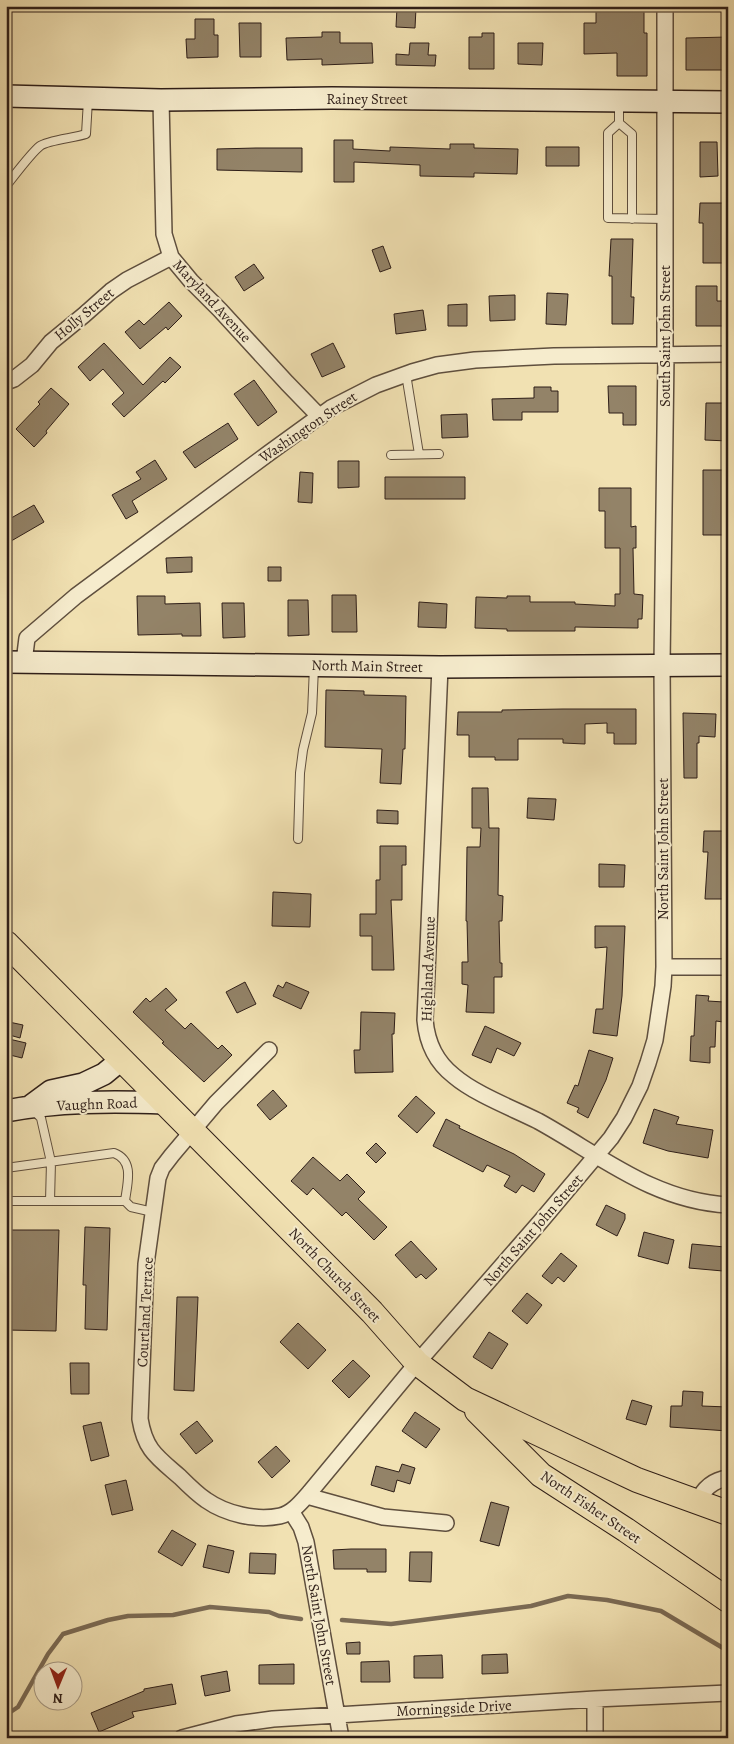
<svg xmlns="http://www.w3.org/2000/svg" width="734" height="1744" viewBox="0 0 734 1744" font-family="Alegreya,serif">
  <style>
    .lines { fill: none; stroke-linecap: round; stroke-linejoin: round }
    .stream { stroke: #7b6b55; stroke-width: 4.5 }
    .building { fill: #938368; stroke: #2e1e18 }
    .lane-casing { stroke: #5f4f3e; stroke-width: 10 }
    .street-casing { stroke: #5f4f3e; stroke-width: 18 }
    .secondary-casing { stroke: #2e1e18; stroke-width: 24 }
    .primary-casing { stroke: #2e1e18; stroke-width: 26 }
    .lane { stroke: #f6eccd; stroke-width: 8 }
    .street { stroke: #f6eccd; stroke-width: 15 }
    .secondary { stroke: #f6eccd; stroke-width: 21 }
    .primary { stroke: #f1e1b2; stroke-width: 24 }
    .labels { text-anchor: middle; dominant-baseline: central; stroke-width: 4; stroke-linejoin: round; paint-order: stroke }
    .street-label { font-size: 15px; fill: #2e1e18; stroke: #f6eccd }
  </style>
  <rect width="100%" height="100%" fill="#f1e1b2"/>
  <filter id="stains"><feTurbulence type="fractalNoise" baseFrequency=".004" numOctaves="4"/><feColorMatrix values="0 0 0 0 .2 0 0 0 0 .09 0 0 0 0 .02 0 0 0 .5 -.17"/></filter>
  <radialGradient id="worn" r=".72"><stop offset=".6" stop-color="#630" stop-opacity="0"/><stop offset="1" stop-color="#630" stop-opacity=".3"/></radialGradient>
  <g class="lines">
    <path class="stream" d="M342 1620 391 1624 531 1606 568 1596 607 1600 661 1611 723 1648 728 1650
      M6 1715 18 1707 48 1654 63 1634 108 1620 128 1616 173 1615 210 1607 269 1612 279 1616 301 1619"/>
  </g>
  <path class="building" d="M596 6H644V33H647V76H617V53L584 54V23H596Z
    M397 7 416 8 415 28 396 27Z
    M195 19H214V35H218V57L187 58 186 39H195Z
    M239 23H261V57H240Z
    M322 32H340V43H372L373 63 322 65V59L287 60 286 38 322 37Z
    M482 33H494V69H469V37H482Z
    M728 37V70H686V38Z
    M410 43H429L428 55H436L435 66 396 65V54L409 55Z
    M518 43H543L542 65 518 64Z
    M334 140H353V149L390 151V147L450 149V144H474V148L518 149 517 174 474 173V177L420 176V165L354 162V182H334Z
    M700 142H717L718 176 700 177Z
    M546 147H579V166H546Z
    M256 148H302V172L217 170V149Z
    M700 203H726L724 239H728V263H703V223H699Z
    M611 239H633L631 297H634L633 324H612V276H609Z
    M383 246 391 268 380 272 372 250Z
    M254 264 264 278 244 291 235 277Z
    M696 286H717V301H728V326H696Z
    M547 293 568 294 566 325 546 324Z
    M515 295V320L490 321 489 296Z
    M169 302 182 316 168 330 166 327 140 349 125 332 139 320 144 325Z
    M467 304V326H448V305Z
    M423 310 426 330 396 334 394 314Z
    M104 343 143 385 170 357 181 367 165 383 163 381 124 417 112 404 124 393 103 369 90 381 78 367Z
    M333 343 345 367 322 377 311 354Z
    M254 380 277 412 258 426 234 394Z
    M608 386H636V425H623V413H609Z
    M534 387H551V391H558V412H522V420H493L492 399 534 398Z
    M51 388 69 404 46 431 47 433 34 447 16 429 40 404 38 402Z
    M706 403H728V441L705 440Z
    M467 414 468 437 442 438 441 415Z
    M228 423 238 439 195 468 183 452Z
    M155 460 167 479 132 501 138 512 126 519 112 495 141 479 136 472Z
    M338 461H359V487L338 488Z
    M703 470H723L724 535H703Z
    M300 472 313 473 312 503 298 502Z
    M385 477H465V499H385Z
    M599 488H631V527L636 526V548H633L634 594 643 595 642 619H638V628L575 627V631H507V629L475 628 476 597 507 598V596H530V602H575V604L615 606V594H620V548H605V511H599Z
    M34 505 44 522 6 544V521Z
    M192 557V572L167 573 166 558Z
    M268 567H281V581H268Z
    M332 595H356L357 632H332Z
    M137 596H165V604L200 603 201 636H182V634L138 635Z
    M288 600H308L309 635 288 636Z
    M419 602 447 604 446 628 418 627Z
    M222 603H244L245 637 223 638Z
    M326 690 364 691V695L406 696 405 749H403L401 784 380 783 382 749 325 747Z
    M563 709H636V744H614V733H607V723L585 724V744L563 743V739H518V760H495V757H469V735H457L458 712H502V710Z
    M683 713 716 714 715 737 699 736V743H697V778H684Z
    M472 788H488L489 828H499L498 895 503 896 502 921H499L500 963H502V977H494V1013L466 1012 468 985 462 984V962H468L467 921H466L467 847H480L481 828H472Z
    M528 798 556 799 554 820 527 818Z
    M377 810 398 811V824L377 823Z
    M704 831H723V837L728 836 727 899H705L708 852H703Z
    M380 846H406V865H402V900H391L394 970H372V936H360V914H376V880H380Z
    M599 864 625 865 624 887H599Z
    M273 892 311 894 310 927 272 926Z
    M595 926H625L622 996 617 1036 593 1033 596 1009H603L607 947 595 948Z
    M245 982 256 1004 237 1013 226 992Z
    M286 982 309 992 301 1009 273 996 278 985 283 988Z
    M166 988 177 1000 165 1010 185 1029 191 1023 218 1049 222 1045 232 1055 204 1082 162 1043 164 1042 133 1012 146 998 150 1002Z
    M696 995 709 996 708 1001 724 1002 723 1022 716 1021 715 1047H710V1063L690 1061 691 1036H694Z
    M361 1012 395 1013 394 1034H392L393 1072 355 1073 354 1050H360Z
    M9 1022 23 1025 20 1038 6 1034Z
    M485 1026 521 1043 514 1056 497 1048 491 1063 472 1055Z
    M9 1039 26 1043 22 1058 6 1054Z
    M589 1050 613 1058 606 1080 588 1118 577 1112 579 1108 567 1103 575 1085 578 1086Z
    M273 1090 287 1106 270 1120 257 1105Z
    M416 1096 435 1113 417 1133 398 1116Z
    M654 1109 679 1117 676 1124 713 1130 708 1158 668 1151 643 1143Z
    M446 1119 460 1126 459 1128 514 1154 545 1174 534 1192 522 1185 516 1193 504 1186 510 1176 487 1165 483 1172 433 1146Z
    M376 1143 386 1153 376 1163 366 1153Z
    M313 1157 340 1181 347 1174 365 1192 358 1199 387 1227 374 1240 346 1212 342 1216 313 1188 307 1195 291 1181Z
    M606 1205 625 1214V1219L617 1236 596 1225Z
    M85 1227 110 1228 107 1330 85 1329 86 1285H83Z
    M6 1230H59L56 1331 6 1330Z
    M644 1232 674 1240 668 1264 638 1256Z
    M411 1241 437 1269 426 1279 421 1274 416 1278 395 1255Z
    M692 1244 725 1247 723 1271 689 1268Z
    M561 1253 577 1266 564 1282 558 1277 552 1284 542 1276Z
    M527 1293 542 1305 527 1324 512 1311Z
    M177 1297H198L194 1391 174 1390Z
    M298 1323 326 1350 308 1369 280 1342Z
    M489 1332 508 1344 492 1369 473 1357Z
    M353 1360 370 1376 349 1398 332 1381Z
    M70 1363H89V1394H71Z
    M683 1391 703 1392 702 1406 728 1407V1431L670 1427 671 1406H682Z
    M632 1400 652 1406 646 1425 626 1419Z
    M415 1412 440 1429 426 1448 402 1431Z
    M197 1421 213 1441 196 1454 180 1434Z
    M101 1422 109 1456 91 1461 83 1426Z
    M276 1446 290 1461 272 1478 258 1462Z
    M402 1464 415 1468 410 1484 397 1480 394 1492 371 1485 376 1466 399 1472Z
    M126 1480 133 1510 112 1515 105 1485Z
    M491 1502 509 1507 499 1546 480 1541Z
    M172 1530 196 1544 182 1566 158 1552Z
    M208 1545 234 1551 229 1573 203 1567Z
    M351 1549H386V1572H367V1569H334L333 1550Z
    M410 1552H432L431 1582 409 1581Z
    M250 1553 276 1554 275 1574 249 1573Z
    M360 1642V1654H347L346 1643Z
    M507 1654 508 1673 482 1674V1655Z
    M442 1655 443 1678H414V1656Z
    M389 1661 390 1682H361V1662Z
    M294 1664V1684H259V1665Z
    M227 1671 230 1691 205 1696 201 1676Z
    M172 1684 176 1704 132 1712 134 1717 99 1732 91 1713 144 1691V1689Z"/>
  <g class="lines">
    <g class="lane-casing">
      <path id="lane" d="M619 103V123L608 133V218L665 219
        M619 123 632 134V219
        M6 186C14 176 31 153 40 146 48 140 74 138 86 134L88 100
        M406 374 419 454
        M391 455 439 454
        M6 489H7
        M298 839 300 773 303 750 312 713 314 667
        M33 1110 41 1118 51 1162 50 1201
        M6 1168 114 1153C135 1161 127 1184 125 1201
        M6 1201H125L131 1207 153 1212"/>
    </g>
    <g class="street-casing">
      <path id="street" d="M161 100 164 234 171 257 191 281 220 310 287 383 320 417
        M6 382 14 379 32 365 51 342 84 315 111 291 127 280 171 257
        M24 662 27 638 76 596 269 453 331 408 376 385 412 372 437 365 475 360 554 356 728 354
        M440 667 425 1020C427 1043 436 1062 454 1076 475 1094 512 1108 538 1121 600 1155 653 1201 728 1205
        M664 967H728
        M269 1050 216 1103 172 1155 162 1168 158 1178 146 1264 140 1419C145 1450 157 1457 180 1477 188 1485 197 1494 206 1500 226 1514 256 1521 280 1516 293 1513 302 1501 310 1492L417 1363 541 1221 611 1138 624 1118 640 1086 648 1063 655 1040 663 986 664 967 662 665 666 354 665 350V6
        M307 1496 383 1517 446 1523
        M697 1503C703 1489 713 1480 728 1478
        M291 1511 301 1527 306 1542 341 1738
        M595 1699V1738
        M182 1738 236 1724 273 1719 595 1699 728 1693"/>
    </g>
    <g class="secondary-casing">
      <path id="secondary" d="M6 96 161 100 332 98 728 102
        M6 662 440 667 728 665
        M32 1105 51 1091 83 1084 104 1074 121 1060
        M6 1111C58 1101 112 1101 164 1103"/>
    </g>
    <g class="primary-casing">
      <path id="primary" d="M6 943 372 1312 417 1363 465 1399 637 1480 728 1513
        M477 1411 541 1475 626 1530 728 1600"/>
    </g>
    <use href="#lane" class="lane"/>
    <use href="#street" class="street"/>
    <use href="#secondary" class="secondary"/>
    <use href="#primary" class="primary"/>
  </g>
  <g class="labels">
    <g class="street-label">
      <text x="367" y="99">Rainey Street</text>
      <text transform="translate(212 301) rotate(47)">Maryland Avenue</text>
      <text transform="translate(84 314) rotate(-40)">Holly Street</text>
      <text transform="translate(665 336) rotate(-90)">South Saint John Street</text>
      <text transform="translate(308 427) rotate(-34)">Washington Street</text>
      <text transform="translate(367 666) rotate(1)">North Main Street</text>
      <text transform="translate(663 849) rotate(-90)">North Saint John Street</text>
      <text transform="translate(428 969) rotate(-88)">Highland Avenue</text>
      <text transform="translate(97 1104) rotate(-2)">Vaughn Road</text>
      <text transform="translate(533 1230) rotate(-49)">North Saint John Street</text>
      <text transform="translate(335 1275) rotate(46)">North Church Street</text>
      <text transform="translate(145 1312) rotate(-87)">Courtland Terrace</text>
      <text transform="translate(591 1507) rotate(34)">North Fisher Street</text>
      <text transform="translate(319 1615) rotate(80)">North Saint John Street</text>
      <text transform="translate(454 1708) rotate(-3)">Morningside Drive</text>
    </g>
  </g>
  <rect width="734" height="1744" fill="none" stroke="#f1e1b2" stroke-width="25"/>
  <rect x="8" y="8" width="719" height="1729" fill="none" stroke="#2e1e18" stroke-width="2.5"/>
  <rect x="12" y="12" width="709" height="1719" fill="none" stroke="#2e1e18"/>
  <g transform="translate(58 1686) rotate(181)"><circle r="24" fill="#f6eccd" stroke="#a69a85"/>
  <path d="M0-4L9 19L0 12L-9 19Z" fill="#8f2418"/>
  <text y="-8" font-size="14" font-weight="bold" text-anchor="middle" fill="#2e1e18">N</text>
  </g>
  <rect width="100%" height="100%" filter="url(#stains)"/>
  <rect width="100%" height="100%" fill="url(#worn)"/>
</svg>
